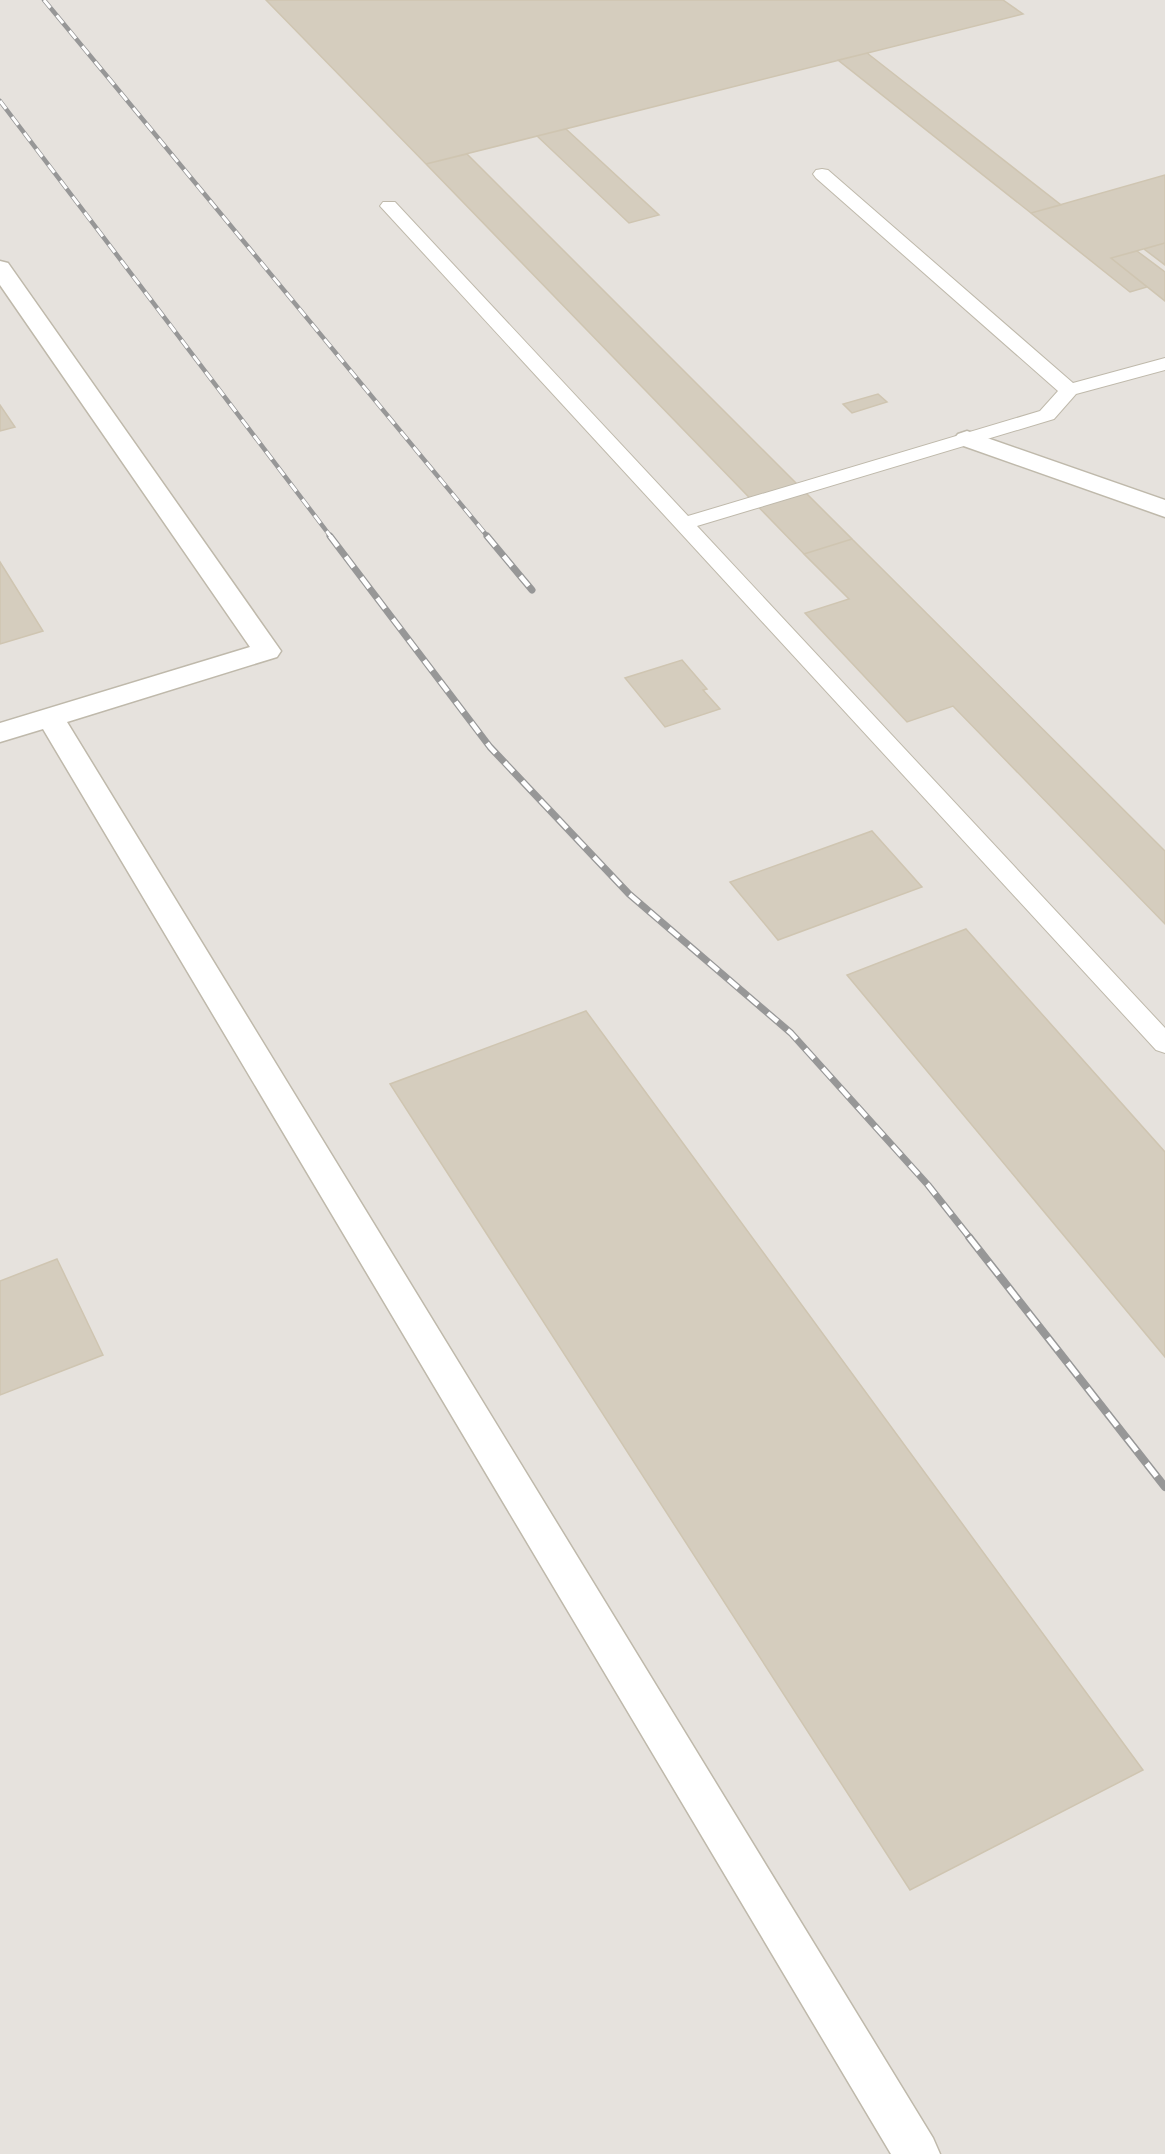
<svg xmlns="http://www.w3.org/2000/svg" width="1165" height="2154" viewBox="0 0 1165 2154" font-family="'Alegreya Sans',sans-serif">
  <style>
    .industrial { fill: #e6e2dd }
    .building { fill: #d5cdbe; stroke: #cfc5b1; stroke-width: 1.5 }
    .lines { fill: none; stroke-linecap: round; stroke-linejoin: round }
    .service-casing { stroke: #bfb9ab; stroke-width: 2 }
    .minor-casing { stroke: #bfb9ab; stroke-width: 3 }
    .service { fill: #fff; fill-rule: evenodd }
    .minor { fill: #fff; fill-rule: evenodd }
    .rail-far2-casing { stroke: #979797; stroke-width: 4.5 }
    .rail-far1-casing { stroke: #979797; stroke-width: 7 }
    .rail-casing { stroke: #979797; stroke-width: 8 }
    .rail-far2 { stroke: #fff; stroke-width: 3; stroke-dasharray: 10; stroke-linecap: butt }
    .rail-far1 { stroke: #fff; stroke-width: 4.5; stroke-dasharray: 13; stroke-linecap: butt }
    .rail { stroke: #fff; stroke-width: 5; stroke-dasharray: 16; stroke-linecap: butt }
  </style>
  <rect width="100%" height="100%" fill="#f3f0e8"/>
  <path class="industrial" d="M0 0H1165V2154H0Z"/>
  <path class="building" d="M266 0H1003L1023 14 426 164Z
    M867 53 1061 205 1031 213 838 60Z
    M566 129 659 215 629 223 537 136Z
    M467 154 852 539 804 554 426 164Z
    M1165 175V243L1111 258 1147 287 1130 292 1031 213Z
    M1165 243V265L1144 249Z
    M1137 251 1165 272V301L1111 258Z
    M878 394 887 402 852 413 843 404Z
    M0 405 15 427 0 431Z
    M852 539 1165 851V924L953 706 907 722 805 613 849 599 804 554Z
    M0 562 43 631 0 644Z
    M682 660 707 689 703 690 720 709 665 727 625 678Z
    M872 831 922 887 778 940 730 882Z
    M966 929 1165 1152V1357L847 975Z
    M586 1011 1143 1770 910 1890 390 1084Z
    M57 1259 103 1355 0 1395V1281Z"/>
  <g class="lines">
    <g class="service-casing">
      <path id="service" d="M822 169 828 170 1073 383 1165 358V370L1076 394 1054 419 697 526 1165 1028V1053L1156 1050 380 206 383 202H395L688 516 1040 411 1058 391 816 178 813 174 816 170Z"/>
    </g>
    <g class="minor-casing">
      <path id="minor" d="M0 261 8 263 281 651 277 657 67 722 933 2138 940 2154H891L43 729 0 742V723L250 647 0 285Z
        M967 431 1165 500V517L958 444 954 439 958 434Z"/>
    </g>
    <use href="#service" class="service"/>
    <use href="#minor" class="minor"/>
    <g class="rail-far2-casing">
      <path id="rail-far2" d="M44 0 488 537
        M0 101 331 537"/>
    </g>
    <g class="rail-far1-casing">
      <path id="rail-far1" d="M330 536 490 747 629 894 791 1033 928 1185 970 1238
        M487 536 532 590"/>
    </g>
    <g class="rail-casing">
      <path id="rail" d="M969 1237 1165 1487"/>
    </g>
    <use href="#rail-far2" class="rail-far2"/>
    <use href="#rail-far1" class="rail-far1"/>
    <use href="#rail" class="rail"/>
  </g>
</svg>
